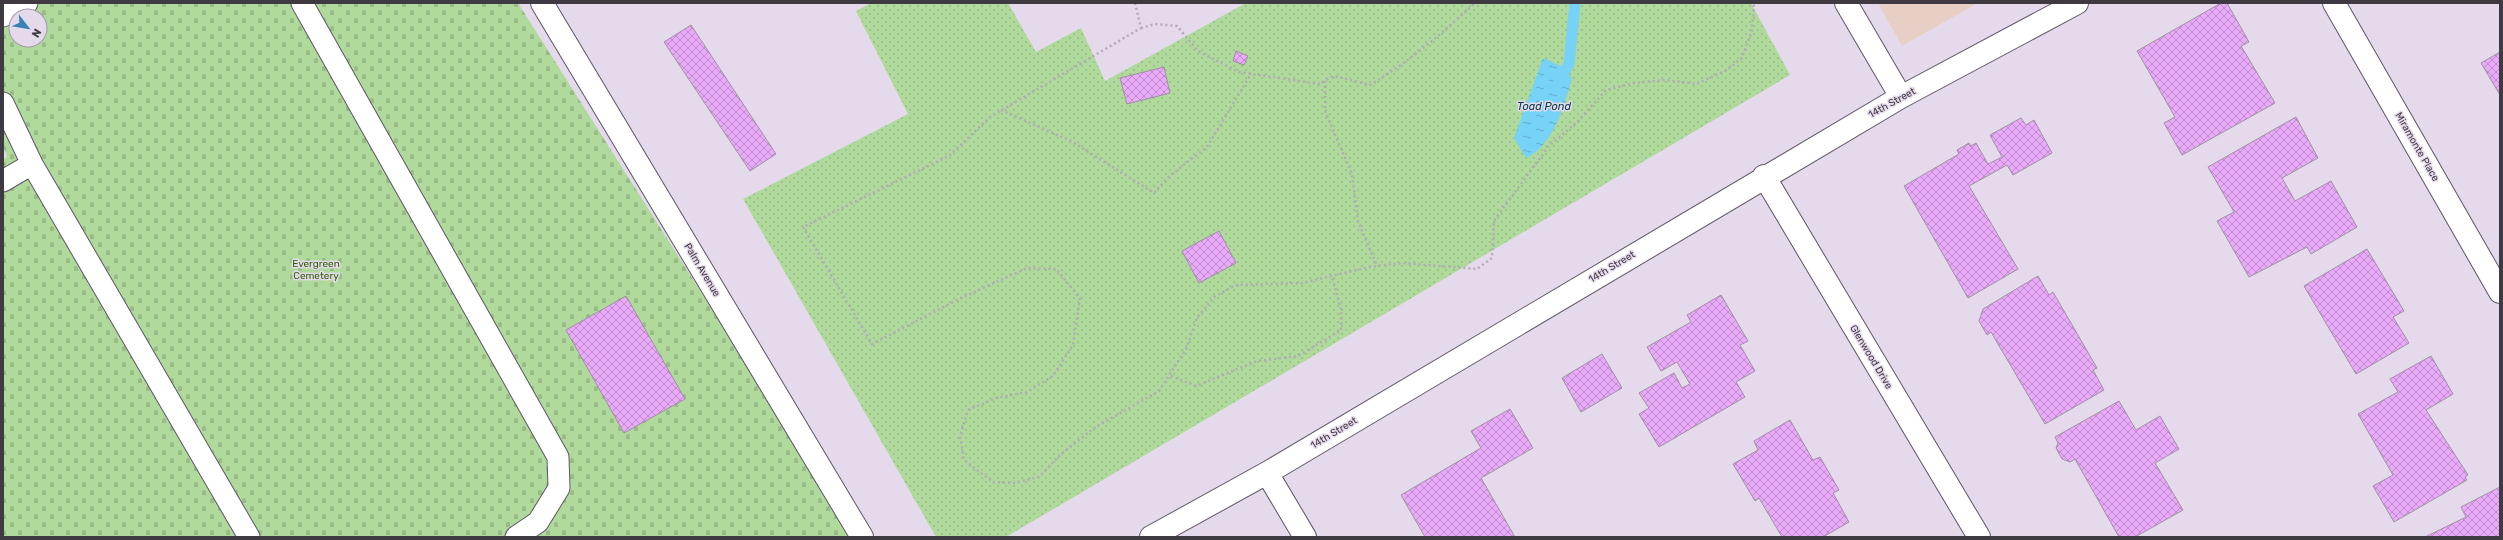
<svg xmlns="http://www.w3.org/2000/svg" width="2503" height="540" viewBox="0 0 2503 540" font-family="Rubik,sans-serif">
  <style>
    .education { fill: #e7cfc5 }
    .cemetery { fill: url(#cemetery-stones); fill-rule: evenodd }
    .park { fill: url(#park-dots) }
    .water { fill: url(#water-ripples) }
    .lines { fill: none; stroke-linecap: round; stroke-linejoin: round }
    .stream { stroke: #76d2f6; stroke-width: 11 }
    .building { fill: url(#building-cross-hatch); stroke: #9e91a2 }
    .lane-casing { stroke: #5f5666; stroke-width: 23 }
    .street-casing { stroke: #5f5666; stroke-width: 24 }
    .secondary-casing { stroke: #5f5666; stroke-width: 24 }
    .path { stroke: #b3aab9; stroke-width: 2.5; stroke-dasharray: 2 3; stroke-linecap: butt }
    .lane { stroke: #fff; stroke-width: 21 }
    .street { stroke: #fff; stroke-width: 22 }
    .secondary { stroke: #fff; stroke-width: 22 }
    .labels { text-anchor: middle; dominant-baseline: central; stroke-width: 3; stroke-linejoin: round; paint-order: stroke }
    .street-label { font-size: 10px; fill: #3f3a42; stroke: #e5daec }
    .park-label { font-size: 10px; fill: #2d5e03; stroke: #e5daec }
    .water-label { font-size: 11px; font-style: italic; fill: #00394b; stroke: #e5daec }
  </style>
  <defs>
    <pattern id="cemetery-stones" width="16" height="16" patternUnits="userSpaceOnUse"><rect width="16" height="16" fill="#b0d99c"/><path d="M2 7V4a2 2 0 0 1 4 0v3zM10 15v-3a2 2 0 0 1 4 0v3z" fill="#98bb88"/></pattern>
    <pattern id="park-dots" width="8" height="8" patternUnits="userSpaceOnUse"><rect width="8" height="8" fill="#b0d99c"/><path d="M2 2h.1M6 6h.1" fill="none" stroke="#98bb88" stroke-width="1.8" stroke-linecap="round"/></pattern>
    <pattern id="water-ripples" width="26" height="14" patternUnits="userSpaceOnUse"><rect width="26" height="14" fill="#76d2f6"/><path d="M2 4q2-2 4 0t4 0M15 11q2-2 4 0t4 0" fill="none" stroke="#62abc9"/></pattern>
    <pattern id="building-cross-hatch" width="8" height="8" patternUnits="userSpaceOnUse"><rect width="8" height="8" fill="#e9aaf9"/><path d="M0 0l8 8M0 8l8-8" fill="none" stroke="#be8bcb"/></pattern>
  </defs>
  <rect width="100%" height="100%" fill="#e5daec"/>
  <path class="education" d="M1878 3H1978L1902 46Z"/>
  <path class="cemetery" d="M6 3H518L856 537H3V159L7 157 3 146V5ZM16 16H40V40H16Z"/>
  <path class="park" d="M871 3H1008L1036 52 1081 28 1105 81 1246 3H1751L1790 75 1006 537H936L743 199 908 114 856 11Z"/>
  <path class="water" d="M1543 58 1559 65 1572 78C1565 104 1553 146 1526 158L1514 138Z"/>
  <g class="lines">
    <path class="stream" d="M1558 83 1569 64 1575 3"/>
  </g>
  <path class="building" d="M2221 3H2227L2249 42 2241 46 2275 103 2182 155 2164 123 2175 117 2137 51Z
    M691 25 776 154 750 171 664 42Z
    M1236 51 1248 56 1244 65 1233 61Z
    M2500 52V95L2481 63Z
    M1164 67 1170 93 1127 104 1120 78Z
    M2296 117 2318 158 2282 178 2295 201 2331 181 2357 227 2311 254 2307 247 2249 277 2217 221 2234 212 2208 167Z
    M2021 118 2026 125 2034 120 2052 153 2013 175 2007 165 1969 186 2018 269 1968 298 1904 186 1959 154 1957 150 1969 143 1971 146 1976 143 1988 164 2002 157 1990 135Z
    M1219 231 1236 263 1199 283 1182 251Z
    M2367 249 2404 311 2393 317 2409 343 2356 374 2304 286Z
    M2038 276 2049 295 2053 292 2097 368 2093 370 2104 390 2045 424 1991 332 1987 335 1979 321 1983 309Z
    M1721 295 1748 341 1740 345 1755 371 1736 382 1745 397 1659 447 1639 414 1649 408 1639 393 1674 373 1682 388 1690 384 1677 362 1661 371 1647 347 1691 322 1687 315Z
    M626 296 685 399 624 433 566 330Z
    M1602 354 1622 388 1581 412 1562 378Z
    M2431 356 2453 394 2426 410 2468 475 2465 477 2467 480 2394 522 2373 486 2393 475 2358 414 2398 392 2390 379Z
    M2119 401 2136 430 2160 416 2179 449 2155 463 2183 510 2135 537H2119L2075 459 2070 462 2062 459 2056 448 2058 443 2055 437Z
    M1510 409 1533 448 1481 478 1515 537H1425L1401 495 1481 448 1471 431Z
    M1790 420 1813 460 1820 457 1839 490 1833 493 1849 522 1823 537H1782L1759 498 1755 501 1733 464 1758 450 1754 441Z
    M2500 487V537H2425L2466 517 2461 507Z"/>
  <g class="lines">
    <g class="lane-casing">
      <path id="lane" d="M302 3 558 457 559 488 538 522 516 537
        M3 16 27 3
        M3 103 32 164
        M3 181 32 164 249 537"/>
    </g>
    <g class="street-casing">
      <path id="street" d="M1846 3 1901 97
        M2334 3 2500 292
        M1764 176 1979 537
        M1267 473 1305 537
        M1151 537 1267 473 1901 97 2077 3"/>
    </g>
    <g class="secondary-casing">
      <path id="secondary" d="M542 3 862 537"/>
    </g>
    <path class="path" d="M1135 3 1141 28 990 117 949 156 803 227 872 344 961 298 1027 268 1056 269 1080 298 1073 345 1053 376 1027 392 996 398 968 410 960 436 964 460 993 482 1014 483 1039 477 1060 455 1094 428 1159 391 1186 349 1197 318 1214 297 1236 285 1302 283 1369 267 1402 263 1477 269 1492 258 1494 221 1548 147 1578 121 1606 90 1634 83 1666 80 1696 84 1727 70 1742 58 1752 30 1754 3
      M1141 28 1155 24 1177 26 1198 51 1239 72 1320 84 1334 76 1370 85C1409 62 1441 34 1475 3
      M1325 81V111L1352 174 1358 221 1377 266
      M1001 110 1071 141 1154 193 1167 178 1207 147 1251 74
      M1171 376 1196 386 1257 361 1298 356 1341 330V309L1332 276"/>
    <use href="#lane" class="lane"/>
    <use href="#street" class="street"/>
    <use href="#secondary" class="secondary"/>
  </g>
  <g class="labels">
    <g class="street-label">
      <text transform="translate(1892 103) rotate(-29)">14th Street</text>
      <text transform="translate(2417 147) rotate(60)">Miramonte Place</text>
      <text transform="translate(1612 267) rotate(-31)">14th Street</text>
      <text transform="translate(702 270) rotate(59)">Palm Avenue</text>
      <text transform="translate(1871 357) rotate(59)">Glenwood Drive</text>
      <text transform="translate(1334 433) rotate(-31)">14th Street</text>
    </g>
    <g class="park-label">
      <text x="316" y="264">Evergreen<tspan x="316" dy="12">Cemetery</tspan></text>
    </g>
    <g class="water-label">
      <text x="1544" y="106">Toad Pond</text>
    </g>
  </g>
  <rect width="2503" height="540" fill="none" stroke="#3f3a42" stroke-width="8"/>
  <g transform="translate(28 28) rotate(121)"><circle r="19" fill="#e5daec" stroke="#a39aa8"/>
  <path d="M0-3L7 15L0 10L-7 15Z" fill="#3882b6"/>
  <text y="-6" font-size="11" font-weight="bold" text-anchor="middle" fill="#3f3a42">N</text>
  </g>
</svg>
